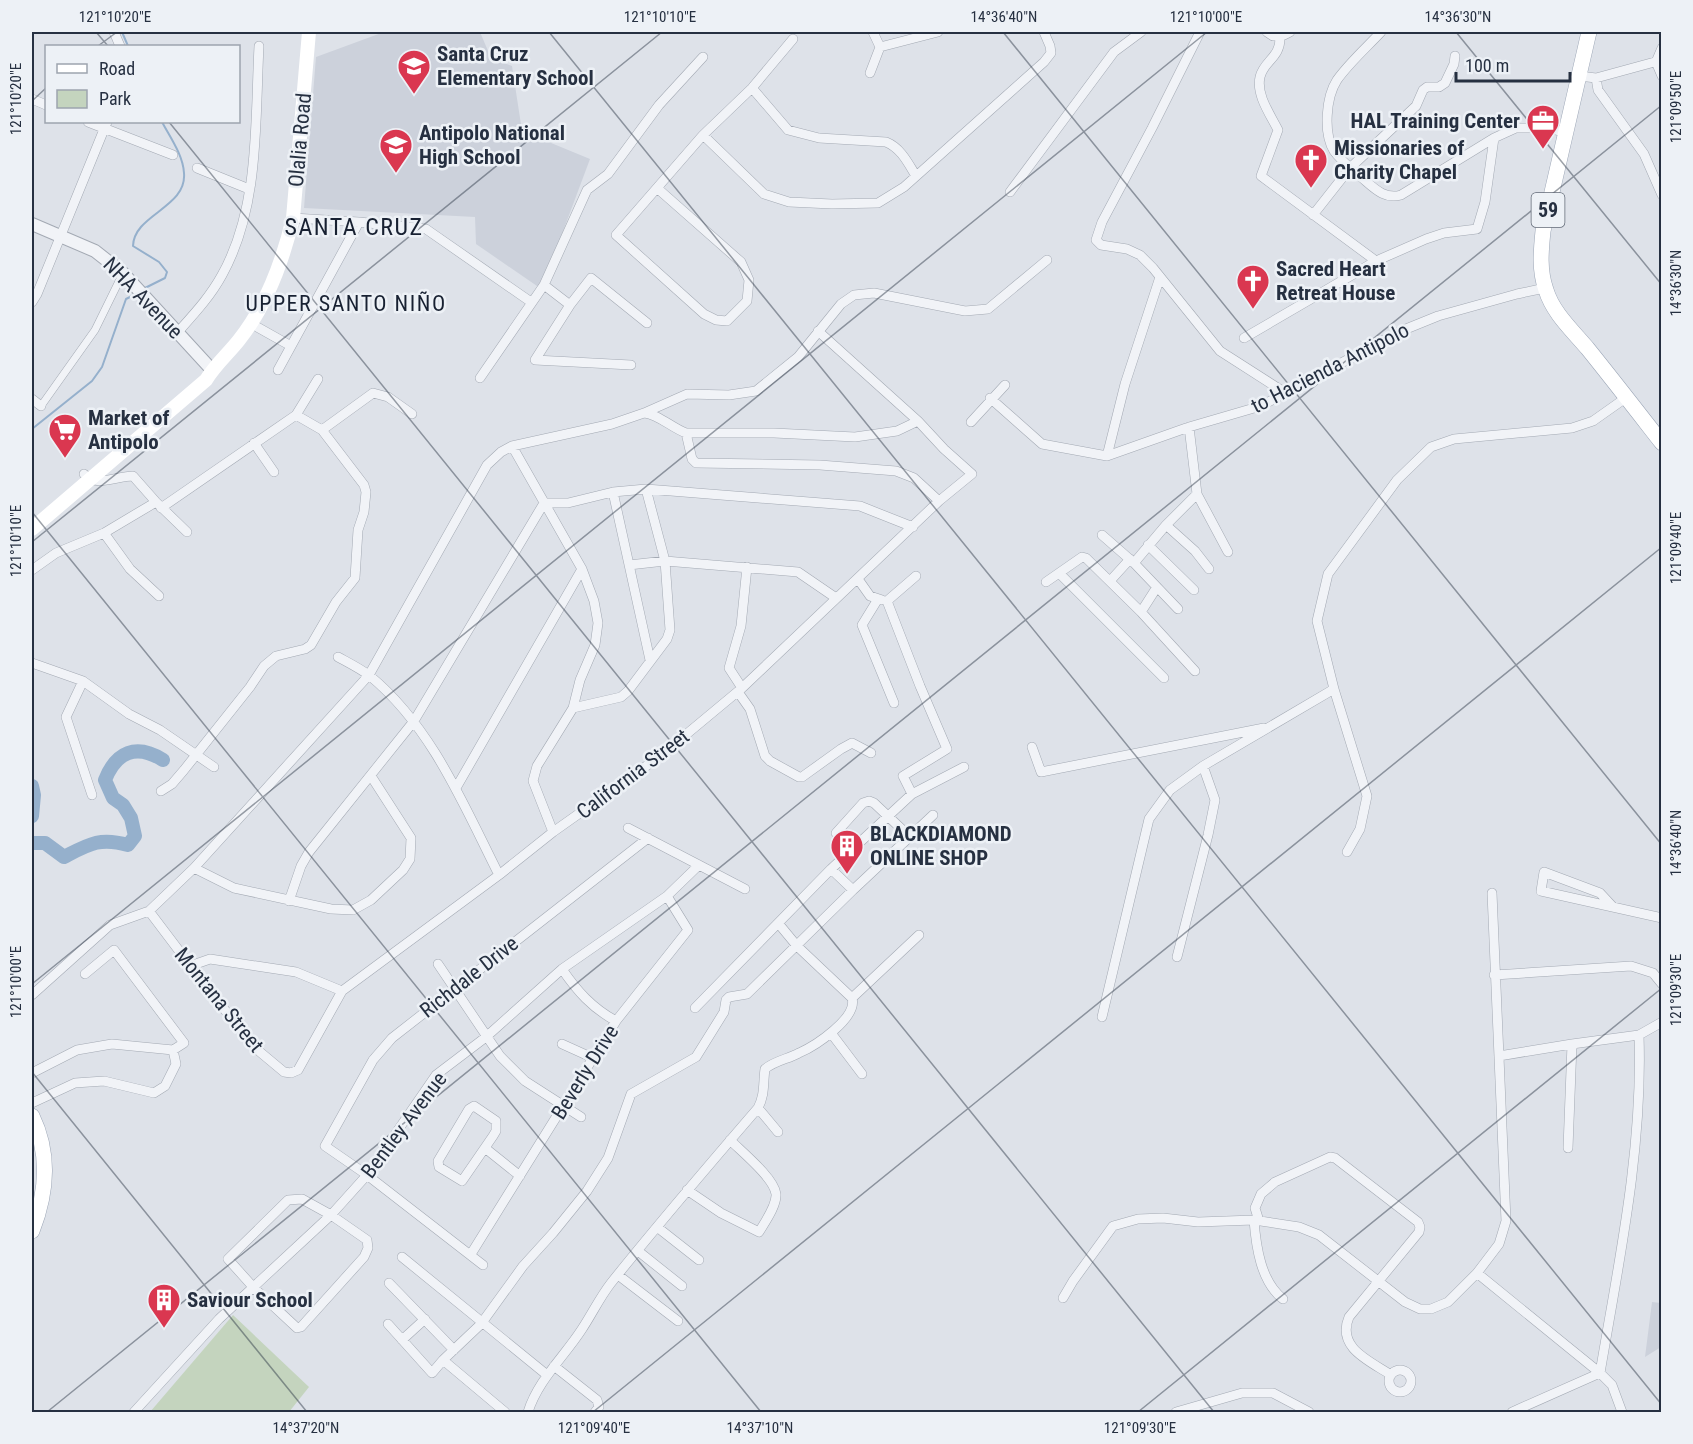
<svg xmlns="http://www.w3.org/2000/svg" width="1693" height="1444" viewBox="0 0 1693 1444" font-family="'Roboto Condensed',sans-serif">
  <style>
    .built { fill: #ccd1db }
    .green { fill: #c4d4be }
    .lines { fill: none; stroke-linecap: round; stroke-linejoin: round }
    .stream { stroke: #95b0cc; stroke-width: 2 }
    .river { stroke: #95b0cc; stroke-width: 14 }
    .pedestrian-casing { stroke: #a3a9b3; stroke-width: 8 }
    .minor-casing { stroke: #a3a9b3; stroke-width: 10 }
    .tertiary-casing { stroke: #a3a9b3; stroke-width: 14 }
    .primary-casing { stroke: #9ca6b6; stroke-width: 16 }
    .pedestrian { stroke: #f1f3f7; stroke-width: 7 }
    .minor { stroke: #f1f3f7; stroke-width: 9 }
    .tertiary { stroke: #f1f3f7; stroke-width: 12 }
    .secondary { stroke: #fff; stroke-width: 14 }
    .primary { stroke: #fff; stroke-width: 15 }
    .ticks { fill: none; stroke: #263041; stroke-width: 1.5; stroke-opacity: 0.45 }
    .labels { text-anchor: middle; dominant-baseline: central; stroke-width: 5; stroke-linejoin: round; paint-order: stroke }
    .shield { fill: #edf1f6; stroke: #626a77; stroke-width: 1.5 }
    .shield-label { font-size: 20px; font-weight: bold; fill: #263041 }
    .poi-label { font-size: 21px; font-weight: bold; fill: #263041; stroke: #edf1f6; text-anchor: start }
    .street-label { font-size: 21px; fill: #263041; stroke: #edf1f6 }
    .neighbourhood-label { font-size: 22px; letter-spacing: 1.5px; fill: #182132; stroke: #edf1f6 }
    .quarter-label { font-size: 24px; letter-spacing: 1.5px; fill: #182132; stroke: #edf1f6 }
    .neatline { fill: none; stroke: #263041; stroke-width: 2 }
    .ticks-label { font-size: 15px; text-anchor: middle; fill: #263041 }
  </style>
  <rect width="100%" height="100%" fill="#dee2e9"/>
  <path class="built" d="M384 32H480L491 58 512 66 522 131 590 159 544 282 537 286 476 244 475 217 304 208 316 57Z
    M1652 1302 1661 1303V1347L1645 1357Z"/>
  <path class="green" d="M233 1315 309 1387 289 1412H150Z"/>
  <g class="lines">
    <path class="stream" d="M122 32 128 46
      M143 289 165 278 167 272 159 262 133 246C134 214 187 208 184 173 183 155 170 137 162 122
      M32 429 92 381 102 367 126 299 136 294"/>
    <path class="river" d="M32 786 34 795 32 816
      M32 843H45L64 857C89 844 100 837 128 845L135 836 131 818 123 805 113 798 105 780C116 752 136 743 163 760"/>
    <g class="pedestrian-casing">
      <path id="pedestrian" d="M41 406 95 330 123 273"/>
    </g>
    <g class="minor-casing">
      <path id="minor" d="M114 32 120 46
        M1200 32 1152 128 1102 222 1096 240 1101 245 1127 249 1140 255 1153 268 1220 351 1284 392
        M1267 32 1273 36 1284 35 1290 32
        M1381 32C1367 47 1349 63 1337 80 1326 97 1323 133 1334 151 1341 161 1352 169 1361 177 1373 187 1384 200 1401 195L1494 138 1516 128H1547L1565 132
        M1280 36C1281 58 1264 60 1260 77 1256 95 1270 114 1278 130L1261 176 1376 261
        M880 47 938 32
        M1662 48 1656 62 1662 76
        M870 73 880 47 873 32
        M1579 76 1596 78 1662 60
        M1596 78 1598 90 1644 154 1662 195
        M752 88 788 130 819 138 886 142C901 148 908 163 916 176
        M32 99 46 105
        M88 122 173 155
        M703 135 764 194 789 202 832 204 878 203 904 187 1044 62 1051 53 1050 46 1044 32
        M197 168 249 189
        M657 188 741 262 749 280 747 301 727 321 716 320 704 314 616 235 703 135 752 88 793 39
        M1010 192 1114 52 1141 32
        M1313 215 1350 168 1416 106 1423 90 1427 87H1439L1445 83 1454 64 1455 56
        M293 218 359 222 426 229 531 302
        M544 285 570 305
        M32 302 37 294 107 122
        M250 323 291 346
        M177 333C194 314 210 297 222 275 260 207 255 121 259 46
        M1244 338 1376 261 1426 239 1444 233 1477 229 1485 202 1494 138
        M631 365 535 360 570 305 591 278 647 323
        M278 370 359 222
        M480 378 544 285 587 190 608 174 659 105 703 57
        M990 398 1042 444 1107 456 1189 427 1261 406 1401 331 1438 316 1517 294 1545 288
        M32 399 41 406
        M644 413 687 394 729 395 756 391 798 357 841 304 854 295 874 293 965 311 988 309 1047 260
        M971 422 1005 385
        M1189 427 1197 494 1228 552
        M322 430 373 393 388 397 412 414
        M686 433 692 459 696 463 820 465 896 471 914 478 939 501
        M254 443 274 472
        M512 446 582 569 594 601 598 623 595 645 580 680 573 708 537 766 533 781 553 832
        M1107 456 1125 384 1160 277
        M84 474C97 488 116 476 133 476L156 502 187 532
        M613 492 650 660
        M161 508 296 415 318 379
        M1166 525 1195 551 1209 569
        M104 533 130 569 159 596
        M1102 535 1134 563 1178 609
        M1148 545 1194 590
        M1134 563 1166 525 1197 494
        M629 565 665 561 798 572 836 598
        M32 570 56 553 104 533 156 502
        M1059 573 1164 678
        M858 579 870 596 882 600
        M1110 581 1130 559
        M1046 582 1082 557 1086 558 1141 612 1195 671
        M878 599 862 625 894 703
        M1141 612 1157 587
        M338 657C349 663 361 669 370 676 432 727 464 806 499 875
        M32 663 83 681 129 714 160 730 214 767
        M83 681 66 717 92 795
        M742 688 729 668 741 626 747 567
        M738 692 750 709 765 756 770 761 799 777H802L841 749 852 743 871 753
        M573 708 621 697 628 691 667 639 670 630 665 561 646 489
        M1032 747 1041 772 1264 728
        M456 788 582 569
        M161 791 172 784 184 770 250 687 264 666 276 656 305 649 311 645 336 602 355 578 358 530 364 512 366 492 364 485 322 430 296 415
        M912 794 903 776 947 749 920 686 887 601 916 576
        M628 828 745 889
        M836 833 863 803 869 801 874 803 910 837
        M1347 852 1360 829 1367 796 1334 689 1317 621 1328 574 1397 480 1431 447 1454 439 1572 428 1593 421 1627 397
        M194 868 234 888 331 909 353 910 371 900 403 870 410 859 411 838 371 776
        M831 869 912 794 964 767
        M289 901 301 866 309 852 414 721 544 503H568L613 492 646 489 860 506 913 527
        M1613 907 1600 893 1544 872 1541 891 1662 918
        M149 911 214 997 260 1052 284 1072 291 1073 298 1070 342 991 499 875 553 832 659 757 742 688 939 501 972 474 944 449 918 421 818 331
        M1177 957 1208 835 1215 800 1203 766
        M438 964 500 1056 525 1081 581 1117
        M190 966 210 959 296 972 342 991
        M562 969C577 991 592 1008 616 1021
        M1494 975 1631 966 1653 973 1662 984
        M32 995 110 925 149 911 194 868 369 675 487 465 501 452 512 446 612 424 644 413C658 414 672 428 686 433H774L855 437 897 431 918 421
        M852 998 919 935
        M695 1008 831 869 853 890
        M1102 1017 1149 819 1170 790 1203 766 1334 689
        M831 1033 862 1074
        M562 1044 593 1058
        M1499 1056 1572 1044 1639 1035 1662 1022
        M32 1073 77 1050 112 1044 173 1050 184 1043 114 950 85 974
        M32 1103 75 1083 104 1081 154 1093 165 1086 176 1064 173 1050
        M474 1106 496 1121V1131L493 1136 462 1181 439 1167 438 1161 469 1109Z
        M758 1108 778 1132
        M485 1148 520 1176
        M1568 1148 1572 1044
        M687 1190 721 1213 759 1232C765 1222 777 1205 776 1194 774 1178 742 1152 730 1140
        M302 1199 331 1215 367 1240 368 1248 364 1257 301 1327 297 1328 254 1288 228 1259 288 1200Z
        M1254 1220C1256 1247 1261 1282 1283 1299
        M1259 1221 1255 1208 1261 1194 1275 1182 1330 1157 1335 1158 1418 1222 1420 1227 1419 1232 1349 1317C1336 1348 1370 1361 1391 1375
        M657 1227 699 1260
        M638 1251 682 1286
        M471 1254 616 1021 688 930 667 896
        M402 1257 547 1375
        M483 1265 367 1175 325 1146 373 1060 392 1038 648 838
        M1477 1273 1600 1373 1512 1412
        M618 1275 678 1321
        M389 1283 454 1350
        M1063 1298 1073 1281 1113 1226 1138 1219 1163 1218 1198 1222 1254 1220 1299 1227 1319 1235 1405 1302 1420 1309H1431L1448 1302 1477 1273 1499 1244 1506 1221 1492 893
        M388 1324 432 1373 443 1360 481 1324 523 1266 553 1233 587 1191 608 1158 631 1094 696 1057 724 1012 726 1000 729 997 747 994 853 890 933 815
        M402 1340 425 1319
        M443 1360 505 1412
        M554 1366 597 1400 599 1407 595 1412
        M1389 1381a11 11 0 1 1 22 0a11 11 0 1 1-22 0Z
        M134 1412 219 1319 331 1215 367 1175 436 1075 486 1037 562 969 667 896 699 865
        M528 1412C538 1380 564 1357 582 1329 592 1314 600 1297 611 1283 659 1223 708 1166 758 1108 765 1095 763 1083 765 1069 774 1061 788 1059 799 1053 815 1046 858 1018 852 998L797 946 778 923
        M1176 1412 1242 1393H1273L1309 1412
        M1622 1412 1612 1385 1600 1373C1619 1261 1643 1149 1639 1035"/>
    </g>
    <g class="tertiary-casing">
      <path id="tertiary" d="M32 224 95 251 123 273 212 370"/>
    </g>
    <g class="primary-casing">
      <path id="primary" d="M1589 32 1543 231C1541 251 1539 270 1546 290 1553 313 1572 330 1588 349 1613 380 1637 411 1662 443
        M32 1116C50 1153 47 1193 32 1231"/>
    </g>
    <use href="#pedestrian" class="pedestrian"/>
    <use href="#minor" class="minor"/>
    <use href="#tertiary" class="tertiary"/>
    <path class="secondary" d="M32 529 206 380C215 365 228 354 239 340 266 306 283 260 293 218L309 32"/>
    <use href="#primary" class="primary"/>
  </g>
  <path class="ticks" d="M96 32 108 46M549 32 1662 1405M1003 32 1662 845M1456 32 1662 285M98 46 117 32M32 101 46 88M169 122 1214 1412M32 512 761 1412M32 542 662 32M32 984 1207 32M32 1072 307 1412M47 1412 1662 105M593 1412 1662 547M1138 1412 1662 988"/>
  <defs>
    <g id="school-pin" transform="scale(1.725)"><path d="M0 17L-7.5 6A9.5 9.5 0 1 1 7.5 6Z" fill="#da3750" stroke="#edf1f6"/><path d="M0-5L7-2L0 1L-7-2ZM-4 1L0 2.5L4 1V4Q0 6-4 4Z" fill="#fff"/></g>
    <g id="office-pin" transform="scale(1.725)"><path d="M0 17L-7.5 6A9.5 9.5 0 1 1 7.5 6Z" fill="#da3750" stroke="#edf1f6"/><path d="M-6-3h4V-5.5h4V-3h4V5H-6ZM-1-4.5V-3h2v-1.5ZM-6 0V1H6V0Z" fill="#fff"/></g>
    <g id="church-pin" transform="scale(1.725)"><path d="M0 17L-7.5 6A9.5 9.5 0 1 1 7.5 6Z" fill="#da3750" stroke="#edf1f6"/><path d="M-1.2-6h2.4v3.5h3.3v2.4h-3.3V6h-2.4V-.1h-3.3v-2.4h3.3Z" fill="#fff"/></g>
    <g id="supermarket-pin" transform="scale(1.725)"><path d="M0 17L-7.5 6A9.5 9.5 0 1 1 7.5 6Z" fill="#da3750" stroke="#edf1f6"/><path d="M-6-5.5h2.5l.6 2H6L4.5 2H-2.5L-4.4-4H-6ZM-1.5 3.2a1.3 1.3 0 1 0 .1 0ZM3 3.2a1.3 1.3 0 1 0 .1 0Z" fill="#fff"/></g>
    <g id="building-pin" transform="scale(1.725)"><path d="M0 17L-7.5 6A9.5 9.5 0 1 1 7.5 6Z" fill="#da3750" stroke="#edf1f6"/><path d="M-4-6H4V6H1V3H-1V6H-4ZM-2.5-4.3h1.7v1.8h-1.7ZM.8-4.3h1.7v1.8H.8ZM-2.5-1h1.7V.8h-1.7ZM.8-1h1.7V.8H.8Z" fill="#fff"/></g>
  </defs>
  <g fill-rule="evenodd">
    <use href="#school-pin" x="414" y="66"/>
    <use href="#office-pin" x="1543" y="121"/>
    <use href="#school-pin" x="396" y="145"/>
    <use href="#church-pin" x="1311" y="160"/>
    <use href="#church-pin" x="1253" y="281"/>
    <use href="#supermarket-pin" x="65" y="430"/>
    <use href="#building-pin" x="847" y="846"/>
    <use href="#building-pin" x="164" y="1300"/>
  </g>
  <g class="labels">
    <rect class="shield" x="1531.5" y="193" width="33" height="34" rx="4.5"/>
    <g class="shield-label">
      <text x="1548" y="210">59</text>
    </g>
    <g class="poi-label">
      <text x="437" y="54">Santa Cruz<tspan x="437" dy="24">Elementary School</tspan></text>
      <text x="1520" y="121" text-anchor="end">HAL Training Center</text>
      <text x="419" y="133">Antipolo National<tspan x="419" dy="24">High School</tspan></text>
      <text x="1334" y="148">Missionaries of<tspan x="1334" dy="24">Charity Chapel</tspan></text>
      <text x="1276" y="269">Sacred Heart<tspan x="1276" dy="24">Retreat House</tspan></text>
      <text x="88" y="418">Market of<tspan x="88" dy="24">Antipolo</tspan></text>
      <text x="870" y="834">BLACKDIAMOND<tspan x="870" dy="24">ONLINE SHOP</tspan></text>
      <text x="187" y="1300">Saviour School</text>
    </g>
    <g class="street-label">
      <text transform="translate(300 140) rotate(-85)">Olalia Road</text>
      <text transform="translate(143 298) rotate(46)">NHA Avenue</text>
      <text transform="translate(1330 368) rotate(-27)">to Hacienda Antipolo</text>
      <text transform="translate(633 774) rotate(-37)">California Street</text>
      <text transform="translate(469 977) rotate(-38)">Richdale Drive</text>
      <text transform="translate(219 1000) rotate(51)">Montana Street</text>
      <text transform="translate(585 1072) rotate(-58)">Beverly Drive</text>
      <text transform="translate(404 1125) rotate(-53)">Bentley Avenue</text>
    </g>
    <g class="neighbourhood-label">
      <text x="346" y="303">UPPER SANTO NIÑO</text>
    </g>
    <g class="quarter-label">
      <text x="354" y="227">SANTA CRUZ</text>
    </g>
  </g>
  <rect width="1693" height="1444" fill="none" stroke="#edf1f6" stroke-width="66"/>
  <rect x="45" y="45" width="195" height="78" fill="#edf1f6" stroke="#9da4ae" stroke-width="1.5"/>
  <rect x="57" y="64" width="30" height="9" fill="#ffffff" stroke="#9da4ae" stroke-width="1.5"/>
  <text x="99" y="75" font-size="18" fill="#263041">Road</text>
  <rect x="57" y="90" width="30" height="18" fill="#c4d4be" stroke="#9da4ae" stroke-width="1.5"/>
  <text x="99" y="105" font-size="18" fill="#263041">Park</text>
  <path d="M1456 72v9h114v-9" fill="none" stroke="#263041" stroke-width="3"/>
  <text x="1465" y="72" font-size="18" fill="#263041" stroke="#edf1f6" stroke-width="4.5" paint-order="stroke">100 m</text>
  <rect x="33" y="33" width="1627" height="1378" class="neatline"/>
  <g class="ticks-label">
    <text x="115" y="22">121°10'20"E</text>
    <text x="660" y="22">121°10'10"E</text>
    <text x="1004" y="22">14°36'40"N</text>
    <text x="1206" y="22">121°10'00"E</text>
    <text x="1458" y="22">14°36'30"N</text>
    <text transform="translate(16 99) rotate(-90)" y="5">121°10'20"E</text>
    <text transform="translate(1676 107) rotate(-90)" y="5">121°09'50"E</text>
    <text transform="translate(1676 283) rotate(-90)" y="5">14°36'30"N</text>
    <text transform="translate(16 541) rotate(-90)" y="5">121°10'10"E</text>
    <text transform="translate(1676 548) rotate(-90)" y="5">121°09'40"E</text>
    <text transform="translate(1676 843) rotate(-90)" y="5">14°36'40"N</text>
    <text transform="translate(16 982) rotate(-90)" y="5">121°10'00"E</text>
    <text transform="translate(1676 990) rotate(-90)" y="5">121°09'30"E</text>
    <text x="306" y="1433">14°37'20"N</text>
    <text x="594" y="1433">121°09'40"E</text>
    <text x="760" y="1433">14°37'10"N</text>
    <text x="1140" y="1433">121°09'30"E</text>
  </g>
</svg>
